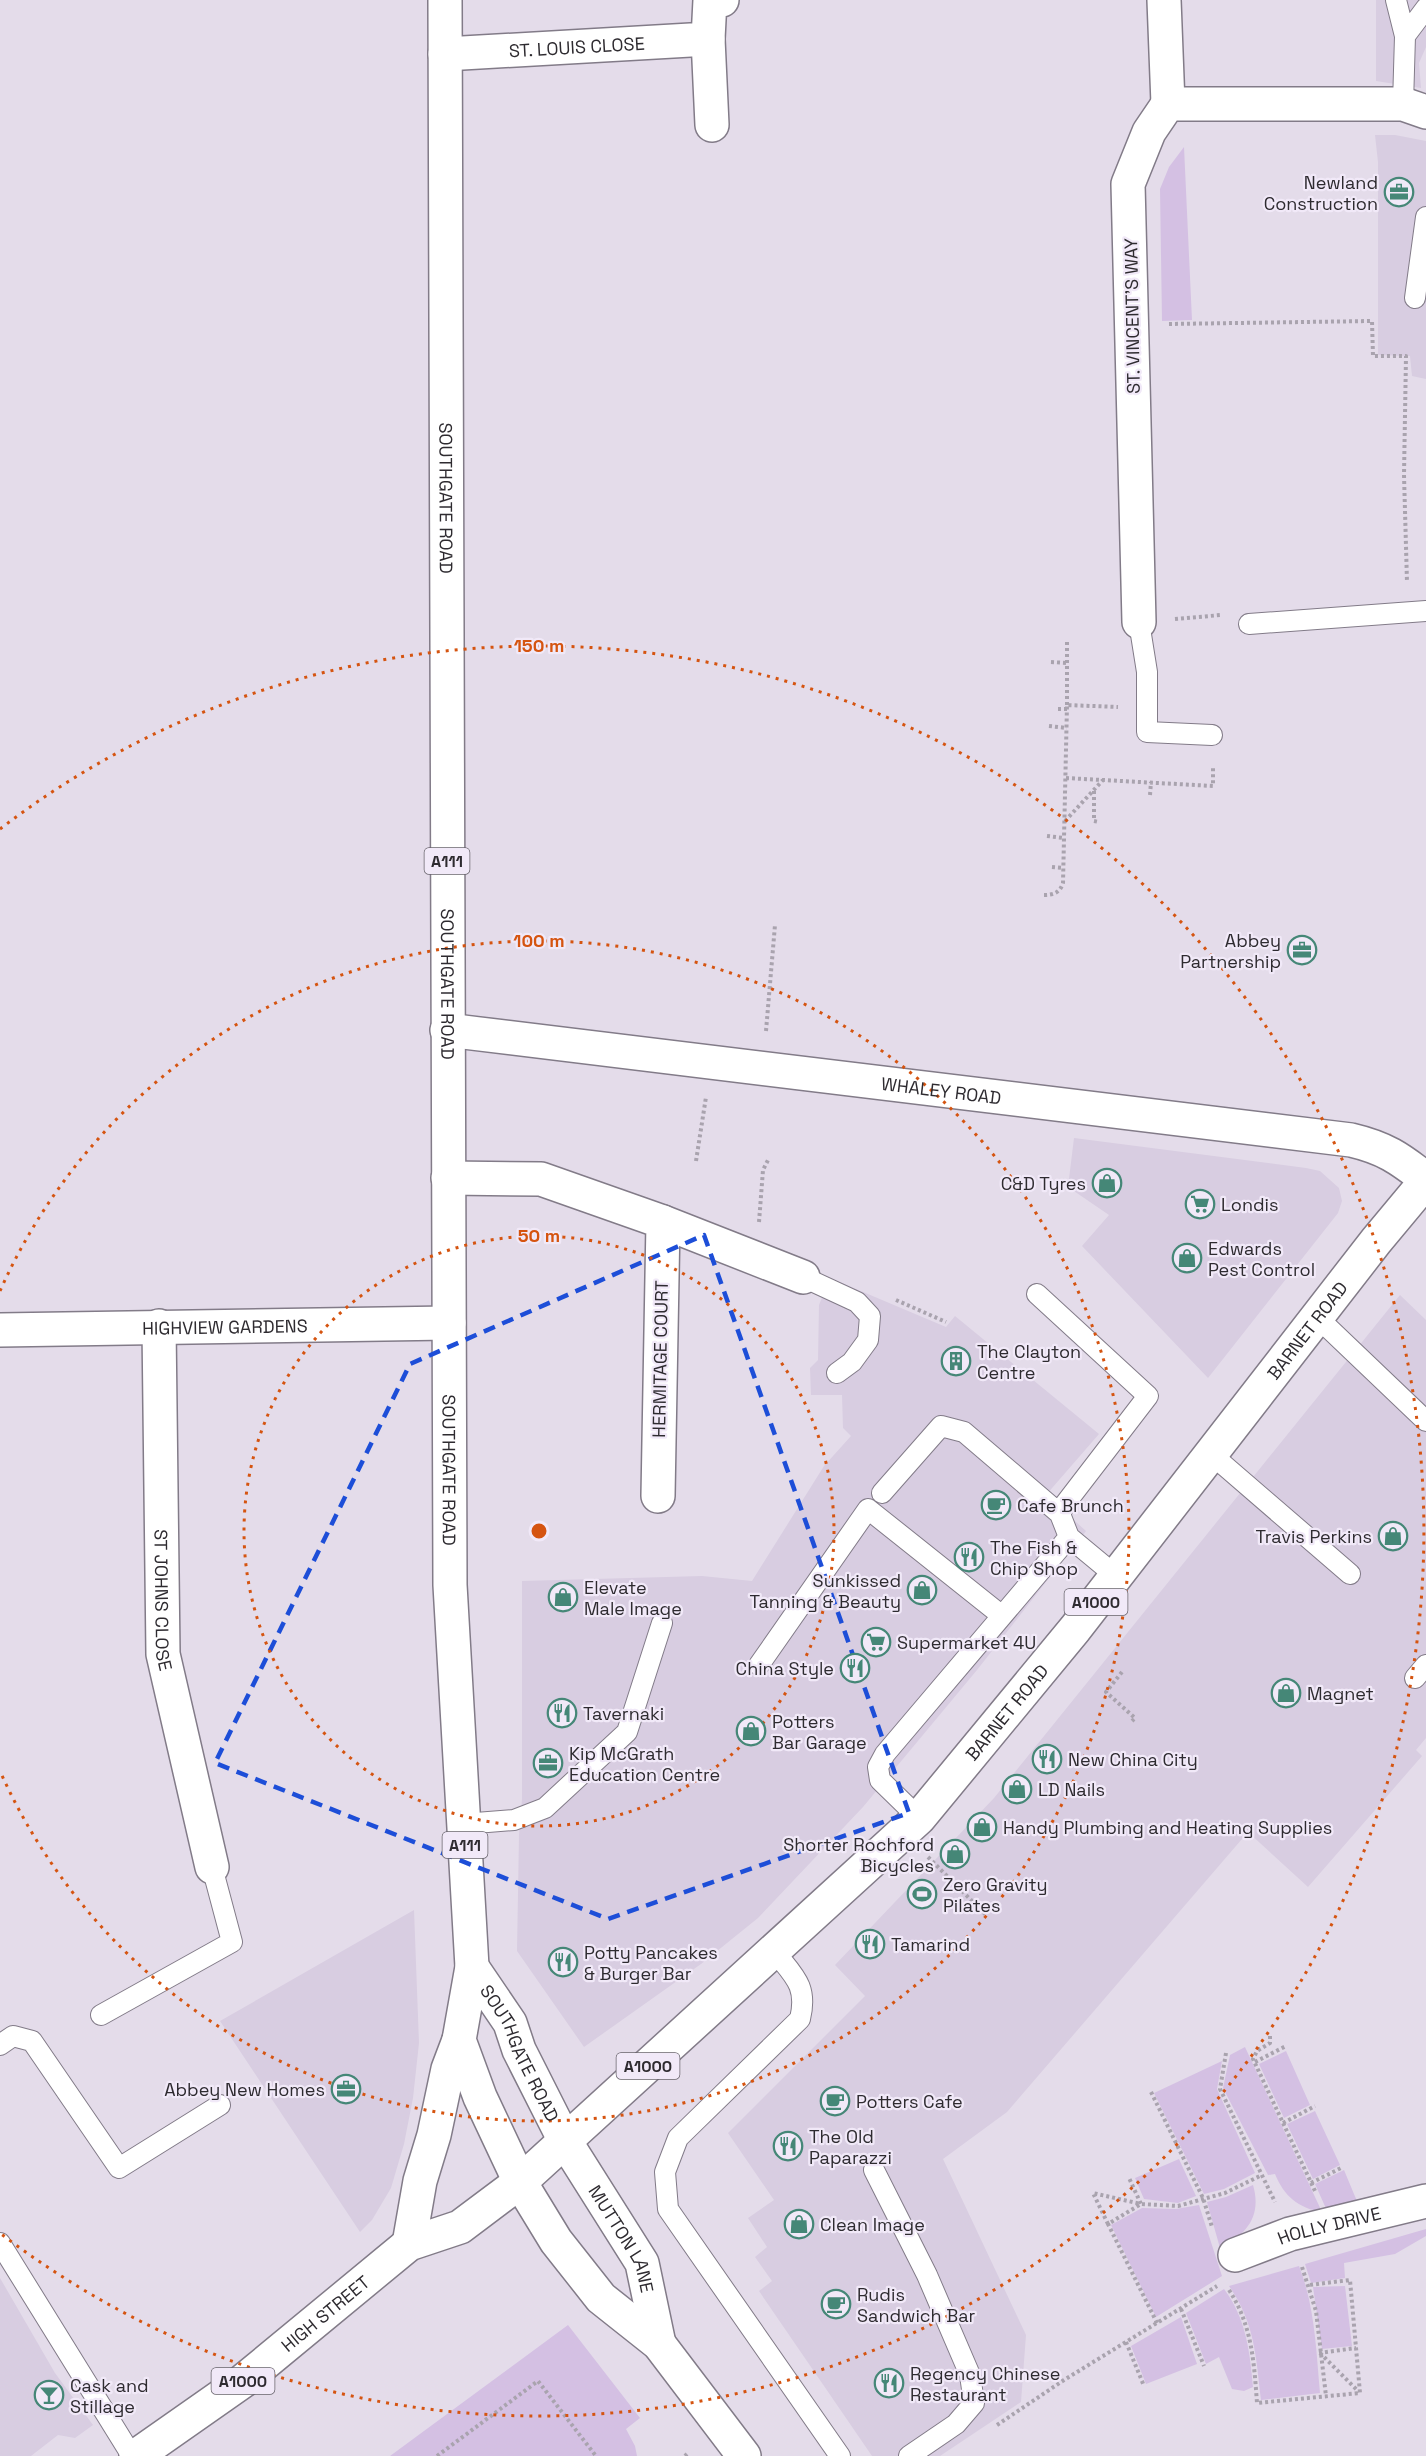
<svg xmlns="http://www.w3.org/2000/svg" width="1426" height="2456" viewBox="0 0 1426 2456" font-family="'Space Grotesk',sans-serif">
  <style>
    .built { fill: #d8cde1 }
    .green { fill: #d4c0e3 }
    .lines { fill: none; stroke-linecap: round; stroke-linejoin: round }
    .service-casing { stroke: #827b88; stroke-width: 22 }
    .minor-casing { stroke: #827b88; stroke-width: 36 }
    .secondary-casing { stroke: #827b88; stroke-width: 36 }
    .primary-casing { stroke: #827b88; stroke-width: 36 }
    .path { stroke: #a9a3ae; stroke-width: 4; stroke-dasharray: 3 3; stroke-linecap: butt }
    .service { stroke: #fff; stroke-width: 20 }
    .minor { stroke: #fff; stroke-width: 33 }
    .secondary { stroke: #fff; stroke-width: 33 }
    .primary { stroke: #fff; stroke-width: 33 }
    .marked { fill: none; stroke: #1d4ed8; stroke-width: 4.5; stroke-dasharray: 12 8; stroke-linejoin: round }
    .ring { fill: none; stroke: #d55410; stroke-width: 3; stroke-dasharray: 3 6 }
    .labels { text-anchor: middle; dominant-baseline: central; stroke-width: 4.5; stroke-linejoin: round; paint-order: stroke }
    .shield { fill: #f1e9f8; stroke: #68646c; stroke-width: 1.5 }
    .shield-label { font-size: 16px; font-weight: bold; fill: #2e2b30 }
    .street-label { font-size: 18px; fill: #2e2b30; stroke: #f1e9f8 }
    .poi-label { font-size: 18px; fill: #2e2b30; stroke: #f1e9f8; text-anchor: start }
    .centre { fill: #d55410; stroke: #f1e9f8; stroke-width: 3 }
    .ring-label { font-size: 18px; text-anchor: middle; font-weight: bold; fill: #d55410; stroke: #f1e9f8; stroke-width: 4.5; stroke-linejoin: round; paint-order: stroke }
  </style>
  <rect width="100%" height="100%" fill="#e4dcea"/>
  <path class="built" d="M1376 0H1426V47L1419 63 1421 88 1376 81Z
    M1375 135H1395L1426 141V379L1412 376 1410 356 1378 355V162Z
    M1074 1138 1306 1168 1320 1171 1339 1188 1342 1201 1338 1213 1208 1378 1082 1246 1109 1215 1068 1187Z
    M830 1278 946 1327 955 1316 1099 1434 1046 1495 1086 1531 977 1670 863 1807 758 1918 701 1964 584 2047 517 1951 519 1835 522 1799V1581L702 1576 752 1581 824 1466 851 1436 843 1428 842 1395H811L810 1368 818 1360 819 1305Z
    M1400 1295 1426 1320V1738L1416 1750 1422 1756 1308 1887 1248 1832 1007 2112 943 2159 1026 2335 1021 2402 940 2456H872L759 2291 772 2281 755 2257 767 2247 748 2218 774 2200 728 2133 865 1996 835 1965 994 1798Z
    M414 1910 419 2043 413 2098 404 2144 391 2188 372 2220 360 2232 220 2021Z
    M0 2278 55 2373 93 2425 75 2438 58 2435 31 2456H0Z"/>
  <path class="green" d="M1184 147 1192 320 1162 321 1160 189 1169 167Z
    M1245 2047 1322 2212C1298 2208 1284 2196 1275 2174L1268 2175 1223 2088 1230 2055Z
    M1286 2051 1310 2105 1284 2118 1259 2064Z
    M1222 2061 1217 2089 1255 2173 1224 2189 1204 2194 1154 2093Z
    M1315 2111 1340 2165 1313 2179 1287 2124Z
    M1179 2159 1196 2196 1178 2203 1144 2199 1135 2178Z
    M1344 2170 1359 2206 1328 2213 1315 2184Z
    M1253 2185C1262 2216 1247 2234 1220 2248L1207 2202 1226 2197Z
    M1199 2205 1222 2276 1156 2317 1111 2225 1142 2208 1176 2209Z
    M1426 2229V2236L1395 2254 1344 2263 1345 2278 1311 2283 1305 2264Z
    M1299 2266C1315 2307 1316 2349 1320 2393L1261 2400C1256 2357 1255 2323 1229 2286Z
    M1345 2286 1352 2346 1322 2349 1313 2287Z
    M1224 2289C1246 2318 1250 2352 1253 2387L1244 2391 1232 2389 1219 2357 1206 2364 1186 2313Z
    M1181 2317 1197 2364 1146 2384 1131 2346Z
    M568 2325 640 2418 626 2429 635 2446 637 2456H390Z"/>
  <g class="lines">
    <g class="service-casing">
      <path id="service" d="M1396 0 1405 36 1403 104
        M1405 36 1426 8
        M1415 298 1426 217
        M1139 622 1147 672V732L1212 735
        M1249 624 1426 611
        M803 1277 857 1302 870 1316 868 1340 852 1362 837 1373
        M1037 1294 1148 1396 1065 1504 1060 1514 1069 1537
        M1317 1317 1426 1421
        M1211 1454 1350 1574
        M882 1493 941 1426 964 1432 1060 1514
        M759 1665 868 1509 1001 1615
        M1415 1678 1426 1665
        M919 1818 880 1780 878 1767 885 1754 1069 1537 1116 1576
        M463 1824 514 1820 545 1808 627 1732 662 1623
        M775 1952C794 1976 808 1986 800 2019L678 2138 665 2172 668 2209 840 2456
        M101 2015 232 1942 212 1867
        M0 2045 13 2036 32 2041 119 2168 220 2105
        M874 2170 927 2275 970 2375 974 2403 956 2424 909 2456
        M0 2243 132 2456"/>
    </g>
    <g class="minor-casing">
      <g id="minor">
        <path d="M1164 0 1168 104"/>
        <path d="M708 39 712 125"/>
        <path id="s1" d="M445 54 708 39 710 0H722"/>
        <path d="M1139 622 1128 184 1149 132 1168 104H1403L1426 112"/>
        <path id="s2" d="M447 1030 1351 1140C1385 1148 1399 1158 1426 1179"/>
        <path d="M448 1178 541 1179 663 1222 658 1496"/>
        <path d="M663 1222 803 1277"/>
        <path id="s3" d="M159 1326 163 1654 212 1867"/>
        <path id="s4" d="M0 1330 449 1323"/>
        <path id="s5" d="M1235 2255 1290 2234 1426 2201"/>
      </g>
    </g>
    <g class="secondary-casing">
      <g id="secondary">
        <path id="s6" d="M565 2141 642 2263 659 2344"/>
        <path d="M520 2182 556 2241 601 2298 659 2344 744 2456"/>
      </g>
    </g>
    <g class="primary-casing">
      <g id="primary">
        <path id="s7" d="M445 0 450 1585 472 1967 459 2040 480 2097 520 2182"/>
        <path id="s8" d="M472 1967 510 2023 519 2050 565 2141"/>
        <path d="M409 2244 420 2181 434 2135 448 2069 459 2040"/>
        <path id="s9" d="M136 2456 243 2381 409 2244 460 2227 520 2182 919 1818 1075 1629 1376 1241 1426 1181"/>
      </g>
    </g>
    <path class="path" d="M1169 324 1372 321 1373 356H1406L1404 475 1407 582
      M1175 619 1221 615
      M1051 662 1067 663
      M1067 705V641
      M1058 709H1067
      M1049 726 1067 728
      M1066 778 1213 786V766
      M1094 791V821L1099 822
      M1150 795 1151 782
      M1065 821 1103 780
      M1047 836 1064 838
      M1052 867 1063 868
      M1044 895C1053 895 1060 893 1063 883L1067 705 1118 707
      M766 1031 775 925
      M696 1161 706 1097
      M759 1222 763 1170 769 1158
      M896 1300 946 1322
      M1122 1672 1106 1692 1135 1718 1132 1721
      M928 1857 987 1916
      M1270 2036V2043L1257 2051 1253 2059 1315 2191
      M1226 2053 1220 2089 1275 2202
      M1255 2062 1286 2046
      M1151 2092 1203 2198 1212 2227
      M1283 2123 1315 2106
      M1311 2183 1343 2167
      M1108 2224 1093 2193 1141 2204 1129 2178
      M1302 2267 1316 2311 1326 2396
      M1229 2290C1252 2325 1254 2362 1257 2403L1360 2393 1350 2280 1309 2285
      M1181 2309 1204 2366
      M1157 2323 1108 2224 1141 2204 1178 2206 1225 2193 1262 2175
      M1126 2342 1144 2386
      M1319 2353 1356 2348
      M1320 2353 1359 2392
      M997 2425 1064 2380 1217 2286
      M437 2456 538 2381 596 2456
      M685 2456 687 2454"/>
    <use href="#service" class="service"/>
    <use href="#minor" class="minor"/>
    <use href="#secondary" class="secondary"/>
    <use href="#primary" class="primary"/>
  </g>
  <path class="marked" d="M704 1235 909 1813 608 1919 215 1763 410 1364Z"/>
  <g class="ring">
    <circle cx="539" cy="1531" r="295"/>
    <path d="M0 1291A590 590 0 1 1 0 1771"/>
    <path d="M0 829A885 885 0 1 1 0 2233"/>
  </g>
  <defs>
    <g id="office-ring" transform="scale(1.5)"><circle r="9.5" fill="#f1e9f8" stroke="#458777" stroke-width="1.5"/><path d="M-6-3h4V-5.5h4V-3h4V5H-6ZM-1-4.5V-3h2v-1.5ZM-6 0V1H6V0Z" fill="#458777"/></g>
    <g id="shop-ring" transform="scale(1.5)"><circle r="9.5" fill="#f1e9f8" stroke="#458777" stroke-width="1.5"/><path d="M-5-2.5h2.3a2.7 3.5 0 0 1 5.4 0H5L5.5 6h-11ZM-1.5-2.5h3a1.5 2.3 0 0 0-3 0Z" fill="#458777"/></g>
    <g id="supermarket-ring" transform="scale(1.5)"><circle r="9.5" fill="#f1e9f8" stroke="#458777" stroke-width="1.5"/><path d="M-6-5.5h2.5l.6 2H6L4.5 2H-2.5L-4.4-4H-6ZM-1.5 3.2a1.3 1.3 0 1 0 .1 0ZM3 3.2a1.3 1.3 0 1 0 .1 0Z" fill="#458777"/></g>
    <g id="building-ring" transform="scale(1.5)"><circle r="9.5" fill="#f1e9f8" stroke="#458777" stroke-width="1.5"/><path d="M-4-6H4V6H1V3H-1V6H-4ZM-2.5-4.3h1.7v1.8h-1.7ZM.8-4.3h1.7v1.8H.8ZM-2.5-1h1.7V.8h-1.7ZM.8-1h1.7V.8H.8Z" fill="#458777"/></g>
    <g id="cafe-ring" transform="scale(1.5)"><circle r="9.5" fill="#f1e9f8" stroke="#458777" stroke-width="1.5"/><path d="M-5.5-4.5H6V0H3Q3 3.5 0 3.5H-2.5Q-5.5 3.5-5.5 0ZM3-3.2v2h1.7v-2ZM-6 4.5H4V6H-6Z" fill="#458777"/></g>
    <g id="restaurant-ring" transform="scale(1.5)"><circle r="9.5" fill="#f1e9f8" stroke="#458777" stroke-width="1.5"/><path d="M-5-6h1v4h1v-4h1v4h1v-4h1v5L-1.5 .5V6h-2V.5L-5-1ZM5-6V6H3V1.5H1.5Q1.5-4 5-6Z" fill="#458777"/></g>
    <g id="stadium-ring" transform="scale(1.5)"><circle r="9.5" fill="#f1e9f8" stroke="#458777" stroke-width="1.5"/><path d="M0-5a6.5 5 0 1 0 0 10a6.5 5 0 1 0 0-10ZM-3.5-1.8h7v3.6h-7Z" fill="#458777"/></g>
    <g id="bar-ring" transform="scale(1.5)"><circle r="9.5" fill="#f1e9f8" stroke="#458777" stroke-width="1.5"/><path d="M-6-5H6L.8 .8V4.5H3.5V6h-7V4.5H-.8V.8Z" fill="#458777"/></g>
  </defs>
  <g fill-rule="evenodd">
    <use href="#office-ring" x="1399" y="192"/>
    <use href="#office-ring" x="1302" y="950"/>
    <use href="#shop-ring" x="1107" y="1183"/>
    <use href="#supermarket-ring" x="1200" y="1204"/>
    <use href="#shop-ring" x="1187" y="1258"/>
    <use href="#building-ring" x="956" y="1361"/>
    <use href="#cafe-ring" x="996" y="1505"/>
    <use href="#shop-ring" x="1393" y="1536"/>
    <use href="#restaurant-ring" x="969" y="1557"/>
    <use href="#shop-ring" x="922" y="1590"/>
    <use href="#shop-ring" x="563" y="1597"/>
    <use href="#supermarket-ring" x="876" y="1642"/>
    <use href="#restaurant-ring" x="855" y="1668"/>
    <use href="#shop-ring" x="1286" y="1693"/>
    <use href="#restaurant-ring" x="562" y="1713"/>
    <use href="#shop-ring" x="751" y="1731"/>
    <use href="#restaurant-ring" x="1047" y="1759"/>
    <use href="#office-ring" x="548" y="1763"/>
    <use href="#shop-ring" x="1017" y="1789"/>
    <use href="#shop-ring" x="982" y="1827"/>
    <use href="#shop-ring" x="955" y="1854"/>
    <use href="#stadium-ring" x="922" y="1894"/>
    <use href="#restaurant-ring" x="870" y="1944"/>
    <use href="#restaurant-ring" x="563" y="1962"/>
    <use href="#office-ring" x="346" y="2089"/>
    <use href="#cafe-ring" x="835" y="2101"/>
    <use href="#restaurant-ring" x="788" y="2146"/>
    <use href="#shop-ring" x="799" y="2224"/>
    <use href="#cafe-ring" x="836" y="2304"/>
    <use href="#restaurant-ring" x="889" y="2383"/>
    <use href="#bar-ring" x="49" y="2395"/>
  </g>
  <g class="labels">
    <g class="shield">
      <rect x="424.5" y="848" width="45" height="26" rx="4.5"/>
      <rect x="1064.5" y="1589" width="63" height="26" rx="4.5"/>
      <rect x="442.5" y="1832" width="45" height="26" rx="4.5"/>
      <rect x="616.5" y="2053" width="63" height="26" rx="4.5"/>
      <rect x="211.5" y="2368" width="63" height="26" rx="4.5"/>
    </g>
    <g class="shield-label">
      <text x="447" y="861">A111</text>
      <text x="1096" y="1602">A1000</text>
      <text x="465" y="1845">A111</text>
      <text x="648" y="2066">A1000</text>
      <text x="243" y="2381">A1000</text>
    </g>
    <g class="street-label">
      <text stroke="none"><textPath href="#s1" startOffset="132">ST. LOUIS CLOSE</textPath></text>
      <text transform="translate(1132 316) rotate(-91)">ST. VINCENT'S WAY</text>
      <text stroke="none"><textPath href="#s7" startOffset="498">SOUTHGATE ROAD</textPath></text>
      <text stroke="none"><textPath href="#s7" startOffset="984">SOUTHGATE ROAD</textPath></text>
      <text stroke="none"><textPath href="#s2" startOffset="498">WHALEY ROAD</textPath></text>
      <text stroke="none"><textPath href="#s4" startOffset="225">HIGHVIEW GARDENS</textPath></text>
      <text stroke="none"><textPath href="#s9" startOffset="1638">BARNET ROAD</textPath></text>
      <text transform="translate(660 1359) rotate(-89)">HERMITAGE COURT</text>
      <text stroke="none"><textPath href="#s7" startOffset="1470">SOUTHGATE ROAD</textPath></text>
      <text stroke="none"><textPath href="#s3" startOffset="274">ST JOHNS CLOSE</textPath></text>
      <text stroke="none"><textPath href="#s9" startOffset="1152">BARNET ROAD</textPath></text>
      <text stroke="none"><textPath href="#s8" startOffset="99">SOUTHGATE ROAD</textPath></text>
      <text stroke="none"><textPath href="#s5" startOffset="99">HOLLY DRIVE</textPath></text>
      <text stroke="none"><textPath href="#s6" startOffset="114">MUTTON LANE</textPath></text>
      <text stroke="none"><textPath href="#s9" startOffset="237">HIGH STREET</textPath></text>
    </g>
    <g class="poi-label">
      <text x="1378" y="182" text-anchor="end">Newland<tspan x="1378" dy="21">Construction</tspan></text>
      <text x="1281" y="940" text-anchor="end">Abbey<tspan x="1281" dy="21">Partnership</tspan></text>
      <text x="1086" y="1183" text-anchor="end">C&amp;D Tyres</text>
      <text x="1221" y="1204">Londis</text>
      <text x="1208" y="1248">Edwards<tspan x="1208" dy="21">Pest Control</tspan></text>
      <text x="977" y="1351">The Clayton<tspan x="977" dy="21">Centre</tspan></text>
      <text x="1017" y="1505">Cafe Brunch</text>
      <text x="1372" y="1536" text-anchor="end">Travis Perkins</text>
      <text x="990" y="1547">The Fish &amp;<tspan x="990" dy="21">Chip Shop</tspan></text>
      <text x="901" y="1580" text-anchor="end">Sunkissed<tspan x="901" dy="21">Tanning &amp; Beauty</tspan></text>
      <text x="584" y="1587">Elevate<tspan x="584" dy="21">Male Image</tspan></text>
      <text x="897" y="1642">Supermarket 4U</text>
      <text x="834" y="1668" text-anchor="end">China Style</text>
      <text x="1307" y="1693">Magnet</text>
      <text x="583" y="1713">Tavernaki</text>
      <text x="772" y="1721">Potters<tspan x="772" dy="21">Bar Garage</tspan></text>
      <text x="569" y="1753">Kip McGrath<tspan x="569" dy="21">Education Centre</tspan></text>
      <text x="1068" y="1759">New China City</text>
      <text x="1038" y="1789">LD Nails</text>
      <text x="1003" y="1827">Handy Plumbing and Heating Supplies</text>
      <text x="934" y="1844" text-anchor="end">Shorter Rochford<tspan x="934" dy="21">Bicycles</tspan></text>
      <text x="943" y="1884">Zero Gravity<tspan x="943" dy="21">Pilates</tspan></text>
      <text x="891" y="1944">Tamarind</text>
      <text x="584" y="1952">Potty Pancakes<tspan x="584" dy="21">&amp; Burger Bar</tspan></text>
      <text x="325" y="2089" text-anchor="end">Abbey New Homes</text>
      <text x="856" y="2101">Potters Cafe</text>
      <text x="809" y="2136">The Old<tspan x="809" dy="21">Paparazzi</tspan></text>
      <text x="820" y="2224">Clean Image</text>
      <text x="857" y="2294">Rudis<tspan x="857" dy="21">Sandwich Bar</tspan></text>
      <text x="910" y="2373">Regency Chinese<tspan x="910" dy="21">Restaurant</tspan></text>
      <text x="70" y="2385">Cask and<tspan x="70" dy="21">Stillage</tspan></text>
    </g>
  </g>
  <circle cx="539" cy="1531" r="9" class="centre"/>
  <g class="ring-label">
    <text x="539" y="652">150 m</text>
    <text x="539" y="947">100 m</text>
    <text x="539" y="1242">50 m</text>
  </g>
</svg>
